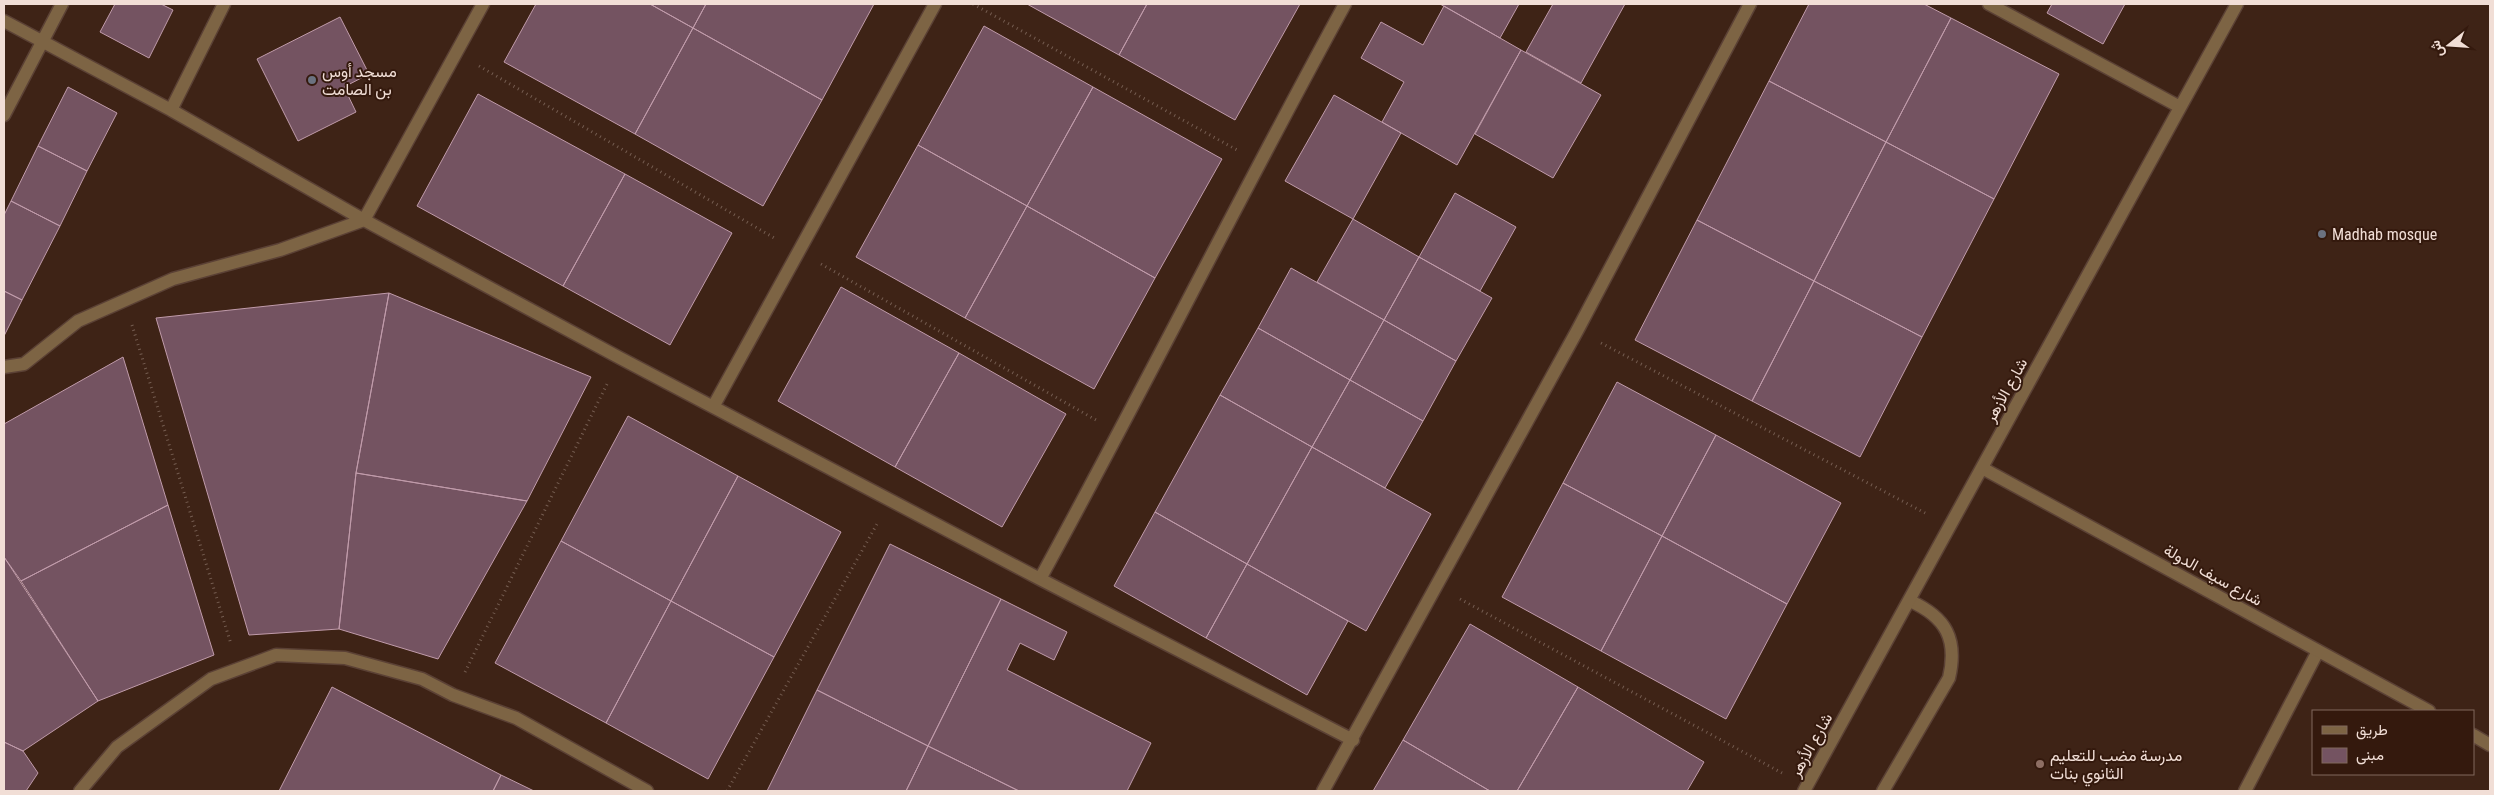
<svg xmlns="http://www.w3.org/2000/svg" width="2494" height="795" viewBox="0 0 2494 795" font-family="'Roboto Condensed',Vazirmatn,sans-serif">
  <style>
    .building { fill: #745361; stroke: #c09baa }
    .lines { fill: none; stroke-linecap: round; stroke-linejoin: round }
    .lane-casing { stroke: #5b4135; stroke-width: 15 }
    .street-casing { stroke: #5b4135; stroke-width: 15 }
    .path { stroke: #755d51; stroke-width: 3; stroke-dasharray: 1 4; stroke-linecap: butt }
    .lane { stroke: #7d6444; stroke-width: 12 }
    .street { stroke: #7d6444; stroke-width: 12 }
    .worship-dot { fill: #6b7280; stroke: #34190d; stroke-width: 2 }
    .education-dot { fill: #8d6e63; stroke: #34190d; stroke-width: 2 }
    .labels { text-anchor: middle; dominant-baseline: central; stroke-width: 4; stroke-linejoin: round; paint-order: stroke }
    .poi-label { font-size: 16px; fill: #f1ded6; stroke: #34190d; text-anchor: start }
    .street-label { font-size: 16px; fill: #f1ded6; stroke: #34190d }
  </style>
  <rect width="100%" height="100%" fill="#3e2316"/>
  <path class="building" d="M115 4H161L173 10 149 58 100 32Z
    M536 4H650L693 28 635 134 504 62Z
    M650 4H706L693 28Z
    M706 4H874L822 100 693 28Z
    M1027 4H1147L1119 55Z
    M1147 4H1300L1235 120 1119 55Z
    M1440 4H1519L1500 38Z
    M1553 4H1625L1581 83 1526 52Z
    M1809 4H1924L1951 18 1886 142 1769 81Z
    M2052 4H2125L2103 44 2047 13Z
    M1444 6 1521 50 1457 165 1382 122 1404 82 1361 58 1381 22 1423 45Z
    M340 17 369 74 344 87 356 112 298 141 257 59Z
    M1951 18 2059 74 1994 199 1886 142Z
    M984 26 1093 87 1027 206 918 145Z
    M693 28 822 100 763 206 635 134Z
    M1521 50 1601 95 1553 178 1475 134Z
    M1769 81 1886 142 1814 281 1697 220Z
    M68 87 117 113 87 171 38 146Z
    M1093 87 1222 159 1155 278 1027 206Z
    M478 94 625 174 563 286 417 206Z
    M1334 95 1401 133 1353 219 1285 181Z
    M1886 142 1994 199 1922 337 1814 281Z
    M918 145 1027 206 965 318 856 257Z
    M38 146 87 171 60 226 11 201Z
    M625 174 732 233 670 345 563 286Z
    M1455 193 1516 227 1480 291 1419 257Z
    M11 201 60 226 22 300 4 291V215Z
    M1027 206 1155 278 1094 389 965 318Z
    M1353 219 1419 257 1384 320 1317 282Z
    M1697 220 1814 281 1752 401 1635 340Z
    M1419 257 1492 298 1456 361 1384 320Z
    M1291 268 1384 320 1350 380 1258 328Z
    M1814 281 1922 337 1860 457 1752 401Z
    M841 287 959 353 895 467 778 401Z
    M4 291 22 300 4 336Z
    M389 293 356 473 339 629 249 635 156 318Z
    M389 293 591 377 527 501 356 473Z
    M1384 320 1456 361 1423 421 1350 380Z
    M1258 328 1350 380 1312 447 1220 395Z
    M959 353 1066 414 1002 527 895 467Z
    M123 357 168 505 21 581 4 557V424Z
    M1350 380 1423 421 1385 488 1312 447Z
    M1617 382 1716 435 1662 536 1563 483Z
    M1220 395 1312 447 1247 564 1155 512Z
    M628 416 738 476 671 601 561 541Z
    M1716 435 1841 503 1787 604 1662 536Z
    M1312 447 1431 514 1366 631 1247 564Z
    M356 473 527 501 438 659 339 629Z
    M738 476 841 532 774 657 671 601Z
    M1563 483 1662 536 1601 651 1502 597Z
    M168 505 214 655 98 701 21 581Z
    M1155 512 1247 564 1206 638 1114 586Z
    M1662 536 1787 604 1726 719 1601 651Z
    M561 541 671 601 606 723 495 663Z
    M890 544 1001 599 928 746 817 690Z
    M4 557 98 701 23 751 4 742Z
    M1247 564 1348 621 1307 695 1206 638Z
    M1001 599 1067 632 1054 660 1020 643 1007 670 1151 743 1127 791H1019L928 746Z
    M671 601 774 657 708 779 606 723Z
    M1470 624 1578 687 1517 791H1490L1403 740Z
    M332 687 501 775 493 791H279Z
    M1578 687 1704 762 1687 791H1517Z
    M817 690 928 746 906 791H767Z
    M1403 740 1490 791H1373Z
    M4 742 23 751 38 773 26 791H4Z
    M928 746 1019 791H906Z
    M501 775 534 791H493Z"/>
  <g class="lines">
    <g class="lane-casing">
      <path id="lane" d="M1883 791 1949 678C1958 639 1946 617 1910 601
        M2245 791 2318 651"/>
    </g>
    <g class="street-casing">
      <path id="street" d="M1989 4 2180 107
        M4 21 171 110 364 220 620 358 1040 579 1353 740
        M171 110 224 4
        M4 115 62 4
        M4 367 24 364 78 321 173 279 280 250 364 220 483 4
        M713 407 935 4
        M1982 468 2429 711
        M1040 579C1144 389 1241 194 1345 4
        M2473 735 2490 745
        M80 791 117 747 211 679 276 655 345 658 422 679 453 695 516 718 647 791
        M1323 791 1577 331 1750 4
        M1804 791 2237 4"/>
    </g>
    <path class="path" d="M973 4 1237 150
      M479 66 776 239
      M821 264 1096 420
      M132 325 231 644
      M1601 343 1927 514
      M1460 599 1784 774
      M465 672 608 382
      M727 791 877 524"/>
    <use href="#lane" class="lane"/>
    <use href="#street" class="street"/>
  </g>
  <g class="worship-dot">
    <circle cx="312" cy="80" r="5"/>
    <circle cx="2322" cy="234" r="5"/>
  </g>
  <circle class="education-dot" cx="2040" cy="764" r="5"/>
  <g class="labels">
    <g class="poi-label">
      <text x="322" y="71">مسجد أوس<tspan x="322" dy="18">بن الصامت</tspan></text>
      <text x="2332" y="234">Madhab mosque</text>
      <text x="2050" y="755">مدرسة مضب للتعليم<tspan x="2050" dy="18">الثانوي بنات</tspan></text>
    </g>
    <g class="street-label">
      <text transform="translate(2006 390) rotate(-61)">شارع الأزهر</text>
      <text transform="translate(2213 575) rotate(29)">شارع سيف الدولة</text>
      <text transform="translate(1811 745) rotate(-61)">شارع الأزهر</text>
    </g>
  </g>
  <rect width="2494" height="795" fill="none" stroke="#f1ded6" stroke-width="10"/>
  <rect x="2312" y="710" width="162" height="65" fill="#34190d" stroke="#80685d"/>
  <rect x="2322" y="726" width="25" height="8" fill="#7d6444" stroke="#80685d"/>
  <text x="2356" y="735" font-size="15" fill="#f1ded6">طريق</text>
  <rect x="2322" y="748" width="25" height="15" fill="#745361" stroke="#80685d"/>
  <text x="2356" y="760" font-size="15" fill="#f1ded6">مبنى</text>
  <g transform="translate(2449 45) rotate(253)" stroke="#34190d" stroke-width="4" paint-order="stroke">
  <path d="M0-4L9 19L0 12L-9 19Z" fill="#f1ded6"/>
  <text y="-8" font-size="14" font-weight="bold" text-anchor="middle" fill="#f1ded6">ش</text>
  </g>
</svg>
